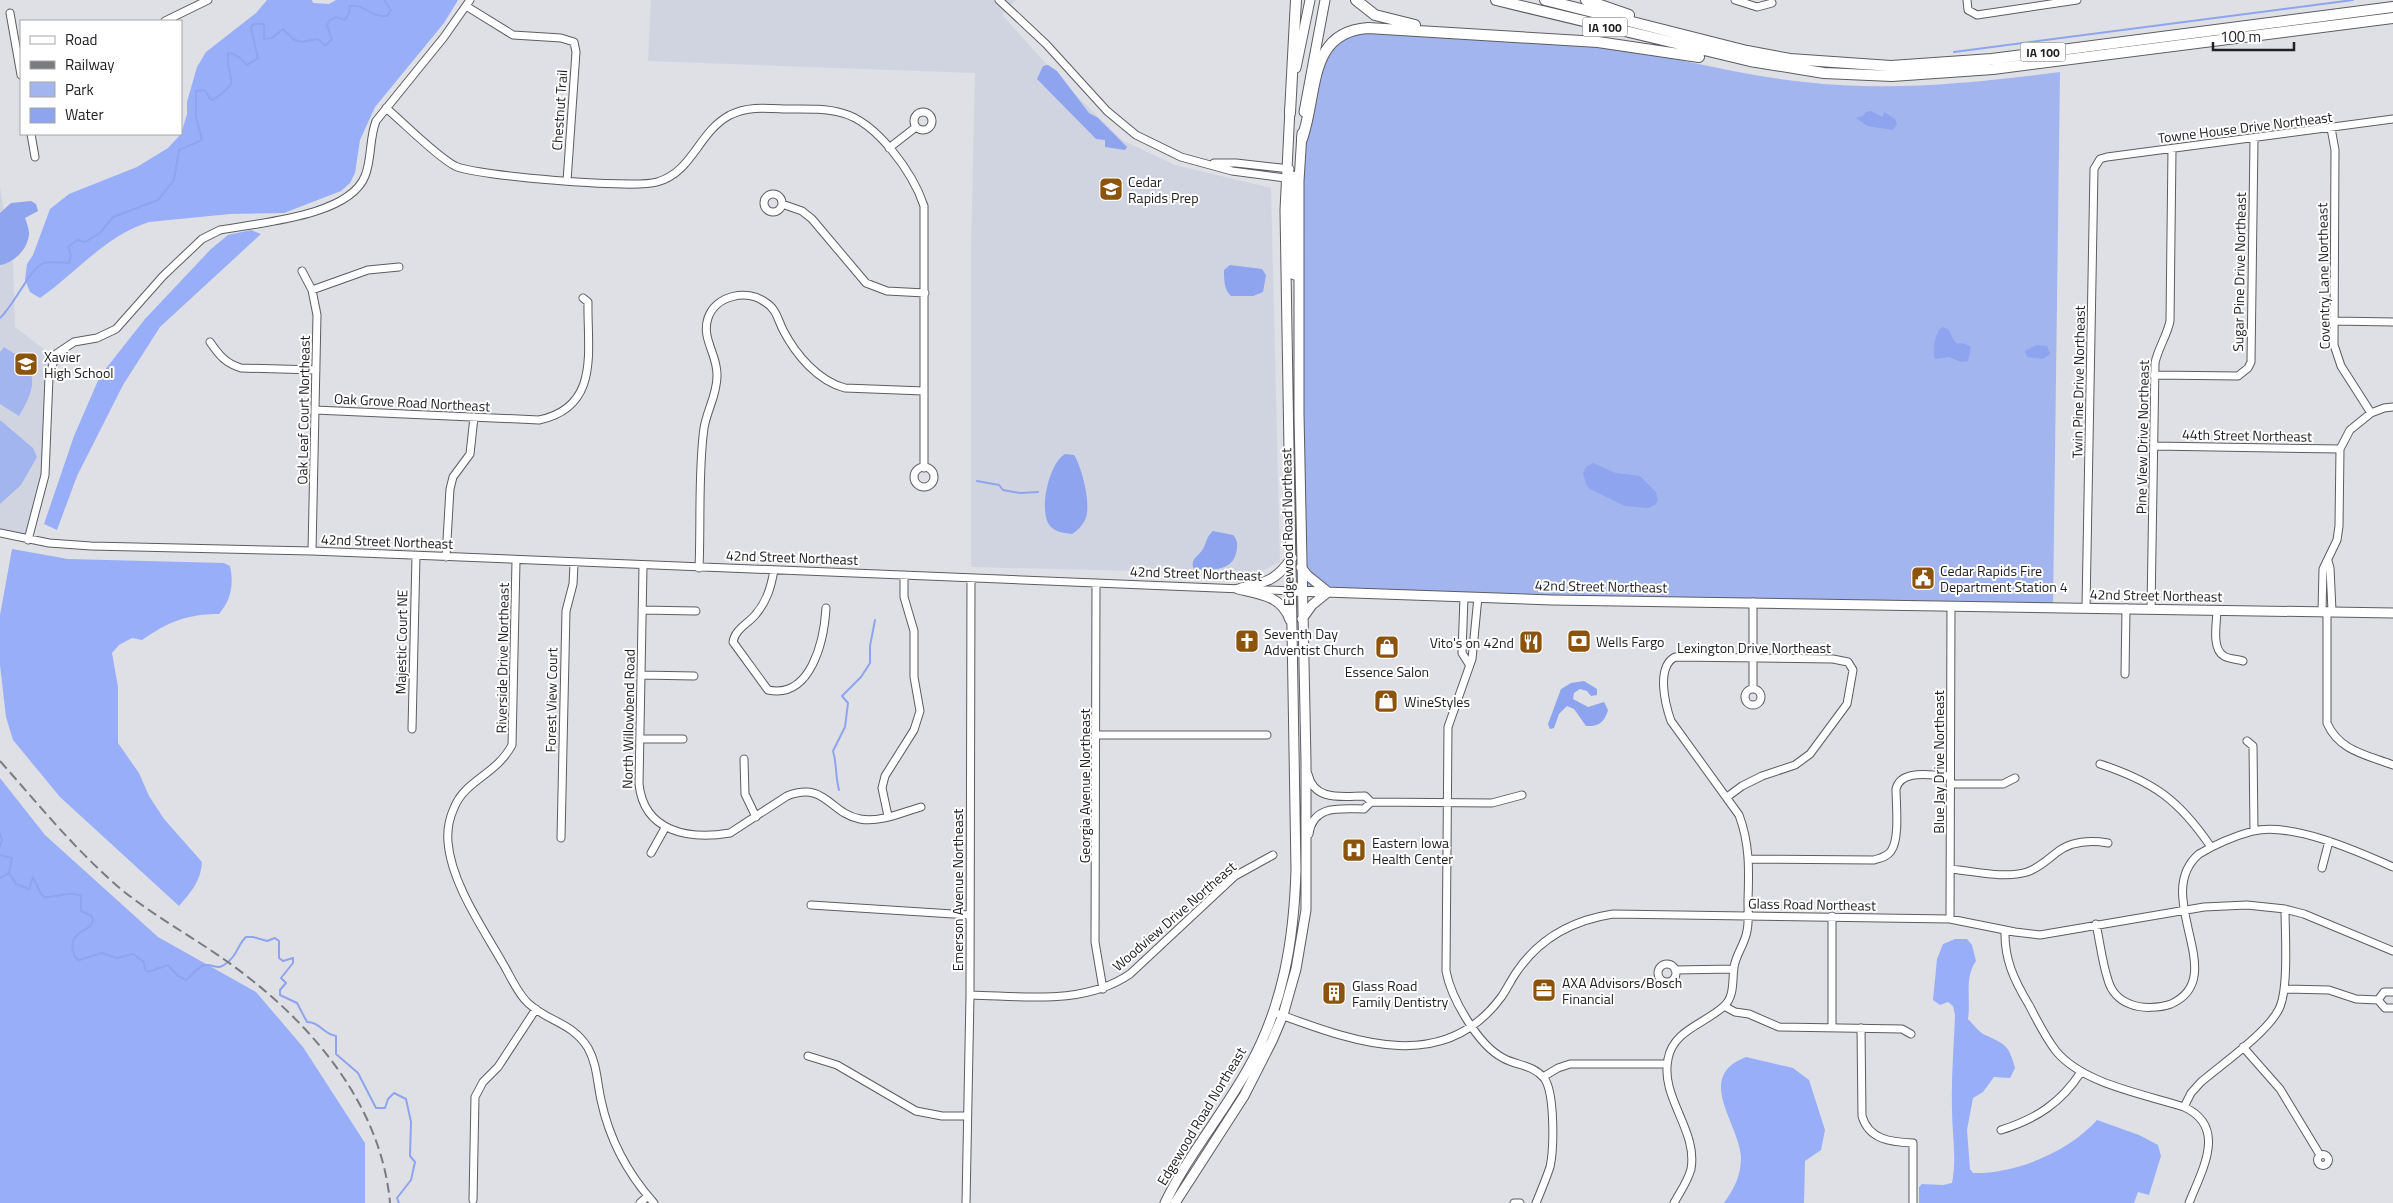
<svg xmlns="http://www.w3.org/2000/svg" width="2393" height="1203" viewBox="0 0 2393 1203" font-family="'Titillium Web',sans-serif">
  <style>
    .built { fill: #d0d4e1 }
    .green { fill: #a3b5ef }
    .forest { fill: #98aef9 }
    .water { fill: #8ea4ee }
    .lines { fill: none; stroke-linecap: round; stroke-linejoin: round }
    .stream { stroke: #8ea4ee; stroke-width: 2 }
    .minor-casing { stroke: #5c5d62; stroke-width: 9 }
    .major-casing { stroke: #5c5d62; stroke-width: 11 }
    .highway-casing { stroke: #5c5d62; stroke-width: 12 }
    .minor { stroke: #fff; stroke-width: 7 }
    .major { stroke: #fff; stroke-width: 9 }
    .highway { stroke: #fff; stroke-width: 10 }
    .rail { stroke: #7a7b7f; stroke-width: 2; stroke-dasharray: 10 5; stroke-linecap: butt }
    .labels { text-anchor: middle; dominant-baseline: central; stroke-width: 4; stroke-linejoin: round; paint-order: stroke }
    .shield { fill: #fff; stroke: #646465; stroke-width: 1 }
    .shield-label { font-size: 12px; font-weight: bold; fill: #212123 }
    .street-label { font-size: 14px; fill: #212123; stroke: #fff }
    .poi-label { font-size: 14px; fill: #212123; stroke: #fff; text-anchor: start }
  </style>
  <rect width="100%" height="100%" fill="#dee0e5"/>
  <path class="built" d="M651 0H1016L1002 15 1063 82 1122 140 1175 165 1271 188 1280 562 1256 574 971 567V250L975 73 648 61Z
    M0 187 13 263 15 327 54 357 50 370 46 459 28 540 0 533Z"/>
  <path class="green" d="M1354 29C1437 35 1520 38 1603 47 1670 55 1736 75 1804 82 1890 92 1974 83 2060 72L2053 608 1301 591V150L1325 51Z
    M4 347C38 367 39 383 19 416L0 404V352Z
    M0 420 33 448 37 457 21 485 0 504Z"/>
  <path class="forest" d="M267 0H312L313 3 329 4 336 0H458L444 23 375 107 360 140 355 173 350 183 341 191 284 213 230 214 149 222C105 236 76 273 40 298L30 292 25 280 27 264 33 255 50 209 69 194 137 167 168 148 181 134 187 114V102L197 67 206 52 256 13Z
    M251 230 261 234 160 327 123 385 77 476 57 530 44 524 74 436 100 376 145 319 211 249 228 235Z
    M12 549 68 559 224 563 230 566C234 585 231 600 219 614 187 614 168 622 142 640L132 638 119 645 112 653 118 687V743L139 773 149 796 164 819 202 862C201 881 191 892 179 906L60 797 13 740 6 717 0 665V615Z
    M0 778 45 835 158 937 256 992 303 1047 365 1143V1203H0Z
    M1955 939H1967L1972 945 1976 961C1964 978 1971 999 1968 1019 1973 1024 1979 1032 1985 1035 2005 1044 2009 1045 2015 1068L2010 1078 1994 1077 1983 1092 1973 1098 1967 1130 1970 1169 1973 1173C2015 1174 2069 1152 2097 1120L2139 1135 2158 1145 2161 1156 2149 1195 2138 1192 2134 1203H1919V1187L1922 1184 1943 1185 1952 1183C1957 1158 1952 1134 1952 1109 1951 1078 1954 1046 1955 1015L1953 1006 1948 1002 1940 1005 1933 1000 1937 959 1943 944Z
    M1746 1057 1793 1068 1809 1080 1825 1130 1821 1150 1805 1161 1804 1203H1724C1734 1189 1741 1176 1741 1157 1739 1123 1694 1077 1746 1057Z"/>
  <path class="water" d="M1048 65 1057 71 1089 113 1098 118 1127 147 1125 150 1105 147V140L1096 139 1037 79 1043 66Z
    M1871 111 1883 117 1884 112 1895 119 1897 124 1893 130 1867 126 1856 118 1863 116 1866 112Z
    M31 201 36 204 38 211 25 218C27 223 29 229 29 234 28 249 14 263 0 265V213L11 203Z
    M1230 265 1262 269 1266 275 1263 292 1253 296H1231C1224 290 1224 279 1224 270Z
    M1943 327 1949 330C1959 353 1956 337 1971 347L1968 361 1961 362 1949 357 1935 359C1932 350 1935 330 1943 327Z
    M2036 345 2047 346 2050 354 2043 359 2027 357 2025 351Z
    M1065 454 1074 455C1082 467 1092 506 1085 520 1082 526 1077 531 1072 534 1063 533 1056 532 1050 526 1038 511 1049 463 1065 454Z
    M1593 463 1616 473 1640 476 1656 492 1658 500 1656 504 1649 508 1625 506 1590 489 1586 484 1583 473 1586 467Z
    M1213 531 1233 535C1238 540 1238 546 1236 553 1232 572 1210 570 1194 569 1189 559 1199 556 1203 549 1207 542 1206 537 1213 531Z
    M1584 681 1597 689V695L1591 696 1587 691 1580 689 1574 693 1573 699 1588 707 1604 702 1608 710C1605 722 1598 727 1586 726L1574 709 1567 706 1559 714 1554 728 1550 729 1548 724 1561 689 1571 683Z"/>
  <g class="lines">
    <path class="stream" d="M1954 52 2353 0
      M0 318C14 306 31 266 44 263 52 261 61 263 69 263L71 255 68 247 77 240 85 242 100 233 113 217 158 200 174 180 179 150 202 140 196 117V91L205 90 210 99 213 100C244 78 226 84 228 54L231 53 239 57 247 65 258 58 251 28 253 24H264V39L272 38 283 29 293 39 301 42 318 39 325 46 332 39 327 26 329 21 336 17 345 20 349 13 350 6C363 3 369 17 387 16L391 10 384 0
      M977 481 999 485 1003 490 1020 493 1038 492
      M839 790C835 775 837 764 833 751L845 727 848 703 842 696 861 677 870 663V646L875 620
      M0 834 2 840 0 846
      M0 855 12 858 9 873 16 884 29 889 33 877 40 892 44 897C56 898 70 890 81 896V911L92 916C98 933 68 927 73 951 74 956 75 958 79 960L102 953 117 958 133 954 144 962 145 970 148 972 168 965 178 976 186 980C192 976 198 966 205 965 213 964 217 970 224 965 238 956 237 945 246 937H253L267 941 275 938 279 941V958L283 961 293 958V963L281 978 286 983 280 990V995L297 1003 307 1022C320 1022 323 1034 336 1036V1054L358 1073 376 1108H385L388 1099 394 1093 406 1099 411 1122 410 1156 415 1162 411 1180 397 1198 399 1203
      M0 878 9 873"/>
    <g class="minor-casing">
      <path id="minor" d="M999 0 1046 44 1107 111 1136 135 1181 157 1232 171 1285 178 1299 174
        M1735 0 1757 7 1772 3
        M1967 0 1968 10 1977 15 2077 0
        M466 6 513 35 561 38 574 42 576 52 567 181
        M10 13 21 75
        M165 21 208 0
        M386 108C404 123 436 156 455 166 476 176 634 189 657 182 693 172 698 132 730 115 748 106 766 108 785 109 804 109 824 108 842 113 877 122 913 173 924 206V468
        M914 121a9 9 0 1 1 18 0a9 9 0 1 1-18 0Z
        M2331 128 2335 150 2334 345 2341 366 2371 413
        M31 134 35 157
        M889 148 916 127
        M1214 163H1236L1290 169
        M764 203a9 9 0 1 1 18 0a9 9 0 1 1-18 0Z
        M782 204 802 211 812 219 866 283 887 291 925 293
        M302 271 312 290 317 315 312 551
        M312 290 368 270 399 267
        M2334 321 2393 322
        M210 342C219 355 225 363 241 368L316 370
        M2154 375 2238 376 2248 368 2251 362 2254 139
        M315 410 539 420C601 407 587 350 588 302L583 298
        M2154 446 2340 449
        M914 477a10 10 0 1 1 20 0a10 10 0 1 1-20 0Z
        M0 533 49 543 91 546 312 551 1292 591
        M28 540 45 475 49 377 56 354 74 342 97 338 116 329 163 276 202 239 220 230C256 223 349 217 365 176 372 159 369 139 376 121L444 37 470 0
        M446 557 450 489 453 477 470 454 474 417
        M516 561 512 745C496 775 465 780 454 808 449 819 447 830 448 842 451 882 482 927 502 962 510 975 517 993 528 1003 548 1022 572 1022 588 1048 597 1064 597 1082 601 1100 609 1138 628 1174 654 1203
        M2328 561 2330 568 2332 611
        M643 566 639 784C644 832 689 840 730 833L787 796C826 781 829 813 860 819 880 823 903 812 921 807
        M699 568C701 523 698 471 704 428 707 410 717 395 717 376 718 355 701 339 708 318 716 295 747 289 765 302 776 308 778 320 783 330 796 355 818 381 845 388L924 391
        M774 570C771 587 767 601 756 614 748 624 735 629 733 642L768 690C811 699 824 641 826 608
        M1096 583 1095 942 1103 989
        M1464 597 1462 653 1469 664
        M1478 597 1472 659 1448 727 1446 971C1451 998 1478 1045 1503 1058 1517 1066 1532 1064 1544 1078 1555 1092 1554 1149 1550 1167 1546 1179 1541 1191 1536 1203
        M1753 602V689
        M2086 608 2094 169 2100 159 2107 157 2393 119
        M2151 609 2155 363C2158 348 2167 336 2170 321L2172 149
        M642 610 696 611
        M2217 610C2217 621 2211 649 2224 656 2228 659 2238 659 2243 661
        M2322 611 2323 569 2337 540 2339 526 2340 449 2350 430 2371 413 2384 408 2393 407
        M2327 611V723C2339 751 2367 755 2393 765
        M2125 674 2126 608
        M641 675 694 676
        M1745 697a8 8 0 1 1 16 0a8 8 0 1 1-16 0Z
        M412 729 416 556
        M1097 735H1267
        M640 739H683
        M2247 741 2253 746 2254 831
        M744 759 745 794 756 817
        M2100 764C2154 782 2179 800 2211 847
        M1308 774C1314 802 1343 796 1365 796L1371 802 1492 803 1522 795
        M1950 784H2003L2015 778
        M888 816 882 788 885 776 914 730 920 711 914 677V631L904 597V575
        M1309 834C1313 804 1341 809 1364 809L1371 802
        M561 838 566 611 573 584 574 564
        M651 853 665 828
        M1749 859 1874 860C1880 858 1887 857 1891 851 1900 839 1896 804 1896 789 1901 768 1933 776 1950 776
        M2322 868 2329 841
        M1950 869C1975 871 2003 879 2027 872 2039 868 2047 860 2056 853 2071 841 2090 840 2108 843
        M811 905 969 915
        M1950 919 1951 606
        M2096 924C2100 942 2102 962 2108 980 2111 991 2119 1000 2130 1004 2141 1009 2160 1008 2171 1004 2232 977 2150 896 2199 854 2216 844 2235 836 2253 831 2292 822 2357 851 2393 867
        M2005 930C2004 959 2014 980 2029 1005 2037 1020 2045 1037 2056 1051 2083 1084 2144 1094 2184 1107 2228 1127 2202 1170 2189 1203
        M1658 973a9 9 0 1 1 18 0a9 9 0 1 1-18 0Z
        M1675 970 1734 969
        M2284 989 2329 990 2356 999 2378 1000 2385 1008H2393
        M970 995C1023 996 1083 1006 1130 974L1235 876 1273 855
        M2378 1000 2384 992H2393
        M1724 1006 1735 1012 1749 1014 1779 1027 1902 1029 1911 1034
        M1273 1012C1350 1040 1443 1078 1502 996 1508 987 1512 978 1518 970 1541 937 1574 920 1613 914L1950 919 2015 932 2040 935 2204 907 2247 905 2285 909 2304 914 2393 951
        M1832 1027V916
        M1861 1028 1862 1116C1869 1140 1891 1142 1913 1143V1203
        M2243 1047 2280 1089 2320 1155
        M808 1056 837 1065 916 1111 942 1116H967
        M1543 1077 1558 1068 1570 1064H1667
        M2184 1107 2191 1093 2201 1082C2222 1064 2267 1033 2279 1009 2289 989 2285 933 2285 909
        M2001 1130C2036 1119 2061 1103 2081 1072
        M2317.5 1160a5.5 5.5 0 1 1 11 0a5.5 5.5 0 1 1-11 0Z
        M473 1200 475 1097 483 1082 498 1067 536 1009
        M640 1203 648 1196
        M966 1203 970 995 971 578
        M1514 1203H1520
        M1674 1203C1680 1192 1688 1181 1691 1169 1698 1130 1660 1098 1668 1059 1673 1030 1705 1024 1724 1006 1735 996 1732 980 1734 967 1736 954 1745 944 1747 931 1749 922 1748 911 1748 901 1749 871 1750 844 1739 815L1671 721C1665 704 1656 667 1675 657L1833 659 1848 662 1853 670 1847 704 1810 754 1795 765 1762 776 1742 786 1727 797"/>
    </g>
    <g class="major-casing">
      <path id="major" d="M1296 68 1310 0
        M1304 112 1325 0
        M1288 170C1296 186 1291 251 1294 275
        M1301 567 1307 575 1328 592
        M1241 588C1268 582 1276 580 1292 558
        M1238 589C1260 594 1282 596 1290 620
        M1296 591 1552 600 2393 613
        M1302 619 1312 605 1328 592
        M1165 1203C1188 1155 1223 1114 1249 1067 1283 1006 1294 940 1296 870L1285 210 1290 108
        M1175 1203 1244 1096 1272 1041 1283 1015 1296 969 1306 910V762L1299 414V181L1302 133"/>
    </g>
    <g class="highway-casing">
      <path id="highway" d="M1356 0 1375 15 1415 25
        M1496 0 1750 61 1824 73 1892 76 1993 69 2393 18
        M1545 0 1747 51 1790 59 1891 66 1992 59 2393 7
        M1586 0 1629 15
        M1290 113 1296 0
        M1302 139C1318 94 1307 32 1368 28L1598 42 1699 57"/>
    </g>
    <use href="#minor" class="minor"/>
    <use href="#major" class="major"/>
    <use href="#highway" class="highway"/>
    <path class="rail" d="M0 761C39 805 76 851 122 890 154 916 191 936 225 960 306 1017 381 1101 390 1203"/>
  </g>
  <defs>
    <g id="school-square" transform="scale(1.25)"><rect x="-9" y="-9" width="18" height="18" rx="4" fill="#8c530c" stroke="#fff"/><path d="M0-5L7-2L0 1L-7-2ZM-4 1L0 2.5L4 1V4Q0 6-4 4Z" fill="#fff"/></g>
    <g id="civic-square" transform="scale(1.25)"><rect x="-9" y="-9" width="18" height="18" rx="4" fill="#8c530c" stroke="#fff"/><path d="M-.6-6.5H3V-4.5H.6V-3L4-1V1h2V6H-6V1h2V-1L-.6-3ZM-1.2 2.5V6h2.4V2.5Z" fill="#fff"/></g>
    <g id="church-square" transform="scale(1.25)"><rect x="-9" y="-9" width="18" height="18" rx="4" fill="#8c530c" stroke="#fff"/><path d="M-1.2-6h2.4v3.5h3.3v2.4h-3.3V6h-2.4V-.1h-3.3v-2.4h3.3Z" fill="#fff"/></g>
    <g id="bank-square" transform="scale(1.25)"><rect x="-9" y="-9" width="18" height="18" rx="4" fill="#8c530c" stroke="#fff"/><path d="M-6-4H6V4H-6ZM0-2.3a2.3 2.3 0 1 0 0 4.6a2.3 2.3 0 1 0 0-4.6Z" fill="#fff"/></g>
    <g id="restaurant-square" transform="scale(1.25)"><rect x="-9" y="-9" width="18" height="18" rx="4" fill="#8c530c" stroke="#fff"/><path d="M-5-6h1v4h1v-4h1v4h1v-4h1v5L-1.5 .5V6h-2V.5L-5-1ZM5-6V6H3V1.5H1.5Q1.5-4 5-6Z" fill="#fff"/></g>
    <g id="shop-square" transform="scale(1.25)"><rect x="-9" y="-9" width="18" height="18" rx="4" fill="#8c530c" stroke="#fff"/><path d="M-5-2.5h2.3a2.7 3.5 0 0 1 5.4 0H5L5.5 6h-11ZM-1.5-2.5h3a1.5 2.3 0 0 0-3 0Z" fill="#fff"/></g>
    <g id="hospital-square" transform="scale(1.25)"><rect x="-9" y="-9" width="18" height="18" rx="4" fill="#8c530c" stroke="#fff"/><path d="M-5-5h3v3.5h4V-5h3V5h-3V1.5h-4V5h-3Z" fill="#fff"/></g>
    <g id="office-square" transform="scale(1.25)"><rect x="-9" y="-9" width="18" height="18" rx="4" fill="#8c530c" stroke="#fff"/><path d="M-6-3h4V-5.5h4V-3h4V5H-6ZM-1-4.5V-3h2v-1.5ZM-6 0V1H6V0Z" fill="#fff"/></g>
    <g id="building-square" transform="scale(1.25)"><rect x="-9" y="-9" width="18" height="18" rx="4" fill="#8c530c" stroke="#fff"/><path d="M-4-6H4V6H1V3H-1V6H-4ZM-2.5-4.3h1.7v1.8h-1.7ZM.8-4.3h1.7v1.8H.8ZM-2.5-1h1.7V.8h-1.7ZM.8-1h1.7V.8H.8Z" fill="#fff"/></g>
  </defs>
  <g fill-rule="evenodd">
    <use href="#school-square" x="1111" y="189"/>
    <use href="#school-square" x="26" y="364"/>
    <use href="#civic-square" x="1923" y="578"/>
    <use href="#church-square" x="1247" y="641"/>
    <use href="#bank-square" x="1579" y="641"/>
    <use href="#restaurant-square" x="1531" y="642"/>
    <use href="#shop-square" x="1387" y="647"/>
    <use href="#shop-square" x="1386" y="701"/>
    <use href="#hospital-square" x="1354" y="850"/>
    <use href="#office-square" x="1544" y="990"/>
    <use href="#building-square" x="1334" y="993"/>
  </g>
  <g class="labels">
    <g class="shield">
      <rect x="1582.5" y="17.5" width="45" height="19" rx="4"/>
      <rect x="2020.5" y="42.5" width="45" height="19" rx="4"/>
    </g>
    <g class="shield-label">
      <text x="1605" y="27">IA 100</text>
      <text x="2043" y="52">IA 100</text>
    </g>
    <g class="street-label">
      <text transform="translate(559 110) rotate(-86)">Chestnut Trail</text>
      <text transform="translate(2245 127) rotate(-7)">Towne House Drive Northeast</text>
      <text transform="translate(2239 272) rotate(-89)">Sugar Pine Drive Northeast</text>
      <text transform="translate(2323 276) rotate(-91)">Coventry Lane Northeast</text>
      <text transform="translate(2078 382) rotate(-89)">Twin Pine Drive Northeast</text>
      <text transform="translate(412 402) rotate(3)">Oak Grove Road Northeast</text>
      <text transform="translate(303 410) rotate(-89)">Oak Leaf Court Northeast</text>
      <text transform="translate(2247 435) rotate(1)">44th Street Northeast</text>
      <text transform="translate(2142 437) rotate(-89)">Pine View Drive Northeast</text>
      <text transform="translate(1287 527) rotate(-91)">Edgewood Road Northeast</text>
      <text transform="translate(387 541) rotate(2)">42nd Street Northeast</text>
      <text transform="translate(792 557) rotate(2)">42nd Street Northeast</text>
      <text transform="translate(1196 573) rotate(2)">42nd Street Northeast</text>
      <text transform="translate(1601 586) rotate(1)">42nd Street Northeast</text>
      <text transform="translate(2156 595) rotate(1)">42nd Street Northeast</text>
      <text transform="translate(401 642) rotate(-89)">Majestic Court NE</text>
      <text x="1754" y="647">Lexington Drive Northeast</text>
      <text transform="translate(502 658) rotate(-89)">Riverside Drive Northeast</text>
      <text transform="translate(551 700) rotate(-89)">Forest View Court</text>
      <text transform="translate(628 719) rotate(-89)">North Willowbend Road</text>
      <text transform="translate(1938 762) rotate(-90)">Blue Jay Drive Northeast</text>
      <text transform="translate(1084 786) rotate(-90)">Georgia Avenue Northeast</text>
      <text transform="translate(957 890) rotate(-90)">Emerson Avenue Northeast</text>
      <text transform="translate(1812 904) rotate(1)">Glass Road Northeast</text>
      <text transform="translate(1174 916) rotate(-41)">Woodview Drive Northeast</text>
      <text transform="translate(1201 1116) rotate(-59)">Edgewood Road Northeast</text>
    </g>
    <g class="poi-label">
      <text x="1128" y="181">Cedar<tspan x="1128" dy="16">Rapids Prep</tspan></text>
      <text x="44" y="356">Xavier<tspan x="44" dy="16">High School</tspan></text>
      <text x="1940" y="570">Cedar Rapids Fire<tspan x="1940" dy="16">Department Station 4</tspan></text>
      <text x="1264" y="633">Seventh Day<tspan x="1264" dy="16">Adventist Church</tspan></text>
      <text x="1596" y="641">Wells Fargo</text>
      <text x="1514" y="642" text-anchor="end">Vito's on 42nd</text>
      <text x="1387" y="671" text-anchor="middle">Essence Salon</text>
      <text x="1404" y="701">WineStyles</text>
      <text x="1372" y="842">Eastern Iowa<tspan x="1372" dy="16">Health Center</tspan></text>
      <text x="1562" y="982">AXA Advisors/Bosch<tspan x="1562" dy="16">Financial</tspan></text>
      <text x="1352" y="985">Glass Road<tspan x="1352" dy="16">Family Dentistry</tspan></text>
    </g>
  </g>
  <rect x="20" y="20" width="162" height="115" fill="#ffffff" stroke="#a6a6a7"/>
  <rect x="30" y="36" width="25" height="8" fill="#ffffff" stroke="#a6a6a7"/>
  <text x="65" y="45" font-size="15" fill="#212123">Road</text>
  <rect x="30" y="61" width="25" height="8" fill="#7a7b7f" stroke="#a6a6a7"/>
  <text x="65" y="70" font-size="15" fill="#212123">Railway</text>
  <rect x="30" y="82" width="25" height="15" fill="#a3b5ef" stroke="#a6a6a7"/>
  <text x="65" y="95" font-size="15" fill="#212123">Park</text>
  <rect x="30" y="108" width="25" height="15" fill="#8ea4ee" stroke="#a6a6a7"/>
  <text x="65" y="120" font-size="15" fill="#212123">Water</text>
  <path d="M2213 42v8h81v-8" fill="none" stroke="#212123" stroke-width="2.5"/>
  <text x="2220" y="42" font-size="15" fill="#212123" stroke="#ffffff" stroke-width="4" paint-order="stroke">100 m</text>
</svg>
